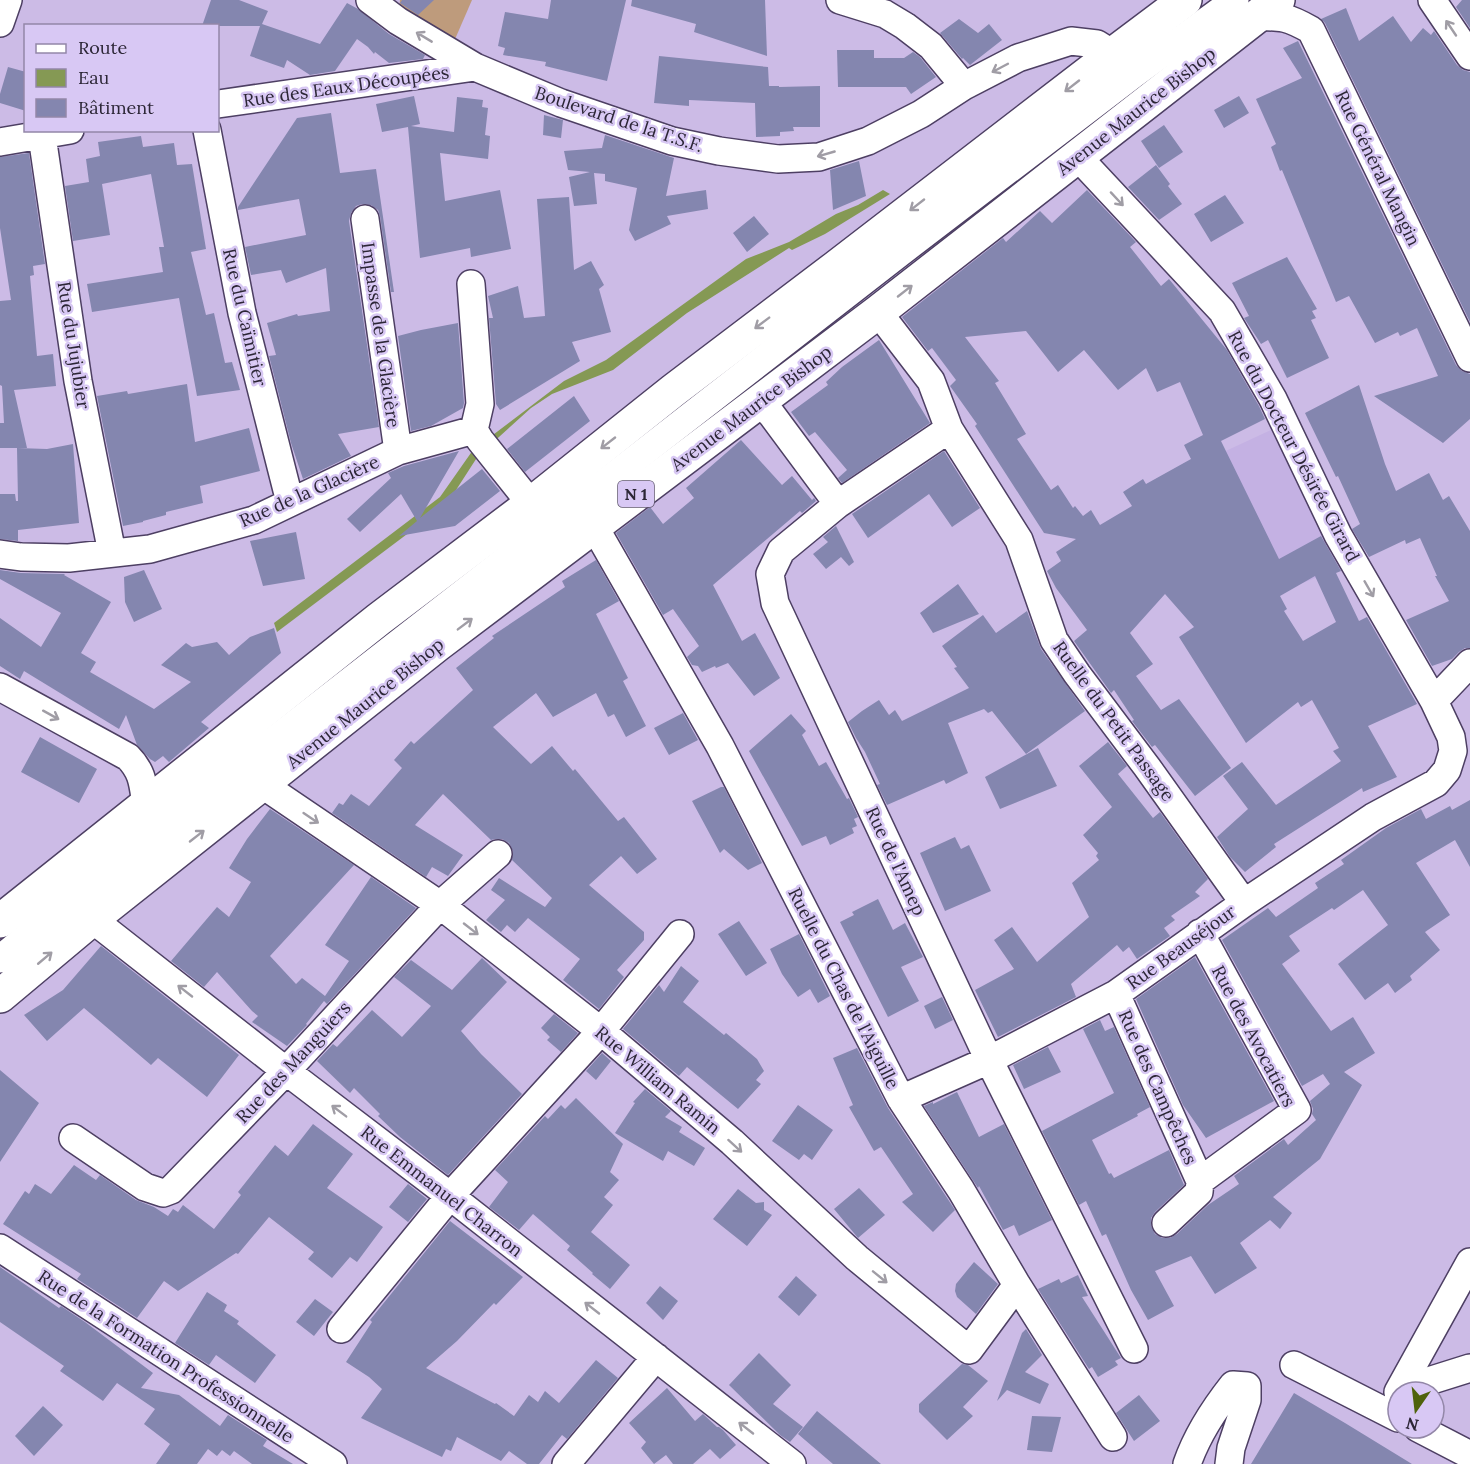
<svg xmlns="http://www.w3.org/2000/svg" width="1470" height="1464" viewBox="0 0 1470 1464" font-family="Lora,serif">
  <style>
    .built { fill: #c4b1e3 }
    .green { fill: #be9b7c }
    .water { fill: #859954 }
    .building { fill: #8486af; fill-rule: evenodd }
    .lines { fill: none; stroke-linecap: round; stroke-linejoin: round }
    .minor-casing { stroke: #4d3f63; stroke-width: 30 }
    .major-casing { stroke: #4d3f63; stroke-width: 36 }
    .minor { stroke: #fff; stroke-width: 27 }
    .major { stroke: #fff; stroke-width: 33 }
    .oneway { stroke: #a09da5 }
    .labels { text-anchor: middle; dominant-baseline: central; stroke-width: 5; stroke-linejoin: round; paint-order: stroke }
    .shield { fill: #d8c8f4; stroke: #60576f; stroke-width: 1.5 }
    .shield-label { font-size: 16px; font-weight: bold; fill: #2c2636 }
    .street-label { font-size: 18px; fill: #2c2636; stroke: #d8c8f4 }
  </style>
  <rect width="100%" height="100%" fill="#ccbbe6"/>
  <path class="built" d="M1271 430 1345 567 1220 614 1189 468Z"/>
  <path class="green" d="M400 0H472L449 53 398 21Z"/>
  <path class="water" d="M883 190 890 194 825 234 792 250 789 248 687 313 613 370 552 394 531 408 478 456 447 504 277 632 274 623 440 497 473 450 564 381 606 360 746 259 789 242 836 214 858 205Z"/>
  <path class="building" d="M211 0H239L268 11 262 24 320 44 347 3 358 9 389 34 425 55 423 59 389 63 375 52 374 54 368 47 357 39 335 71 310 75 287 60 284 68 250 56 260 26H202Z
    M402 0H434L418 15 400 3Z
    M551 0H626L607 81 545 66 546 62 503 55 505 48 498 46 505 12 548 19Z
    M632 0H765L767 56 694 32 696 24 631 6Z
    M1462 0H1470V28L1456 7Z
    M1346 8 1359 41 1393 16 1411 42 1423 28 1431 35 1434 31 1457 65 1463 70 1470 72V322L1325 23 1321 19Z
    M959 19 978 33 989 24 1002 40 970 65 963 58 962 59 940 33Z
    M1298 41 1456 365 1462 371 1470 374V419L1443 443 1374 396 1438 376 1417 328 1400 336 1398 332 1375 343 1349 296 1336 302 1282 170 1280 171 1271 147 1276 144 1256 99 1302 78 1283 48Z
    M837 50H874V58H904L913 52 920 57 936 77 911 94 906 87H838Z
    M659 56 768 67 769 86H779V87L820 86V127H793L794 131 780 132V136L756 137 755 103 689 100V106L654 103Z
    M8 67 26 72V111L0 103V94Z
    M414 96 420 124 411 126 454 132 457 97 483 100 482 107 488 108 485 135 490 136 488 159 440 153 445 201 500 190 511 249 471 257 470 248 420 258 408 127 382 132 376 104Z
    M1239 96 1249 113 1224 128 1214 110Z
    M331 113 340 173 376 169 394 292H391L380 216 378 210 371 205 362 204 356 206 351 213 349 221 379 427 338 434 351 456 303 479 291 443 269 356 276 355 267 323 297 314 298 316 330 311 326 268 286 283 281 270 251 275 245 247 306 235 299 199 238 210V207L297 118Z
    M544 115 563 120 561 138 543 135Z
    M1164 125 1183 152 1159 168 1141 141Z
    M605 135 674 158 666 196 706 190 708 209 667 216 671 224 635 241 629 230 637 188 605 181V174L594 173 597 204 574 206 569 177 590 172 568 170 564 151 602 148Z
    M141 136 143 147 174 143 177 165 192 164 206 249 191 252 206 315 214 313 225 363 232 362 240 390 197 396 179 298 92 312 87 284 163 272 159 247H164L151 174 102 184 110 235 73 241 65 186 89 182 86 159 100 156 98 142Z
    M29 153 45 264 33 266 34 275 30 276 37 356 53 354 56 386 14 390 27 448H0V423H4L2 386 0 385V301L11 300 0 228V157Z
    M859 161 866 196 833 210 830 170Z
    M1156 165 1170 184 1168 186 1182 204 1159 220 1128 187Z
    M1087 190 1136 242 1130 247 1161 286 1169 279 1227 350 1259 406 1265 419 1221 441 1279 559 1321 536 1341 571 1336 573 1359 621 1367 617 1417 704 1368 726 1397 777 1363 792 1362 788 1274 844 1276 847 1245 872 1230 857 1217 837 1248 809 1223 776 1242 762 1276 805 1341 761 1333 751 1339 748 1312 700 1301 707 1298 702 1246 743 1179 637 1194 627 1165 594 1130 633 1153 664 1136 676 1161 710 1179 699 1231 768 1195 796 1155 745 1152 747 1132 721 1134 720 1114 690 1111 693 1074 641 1087 630 1056 588 1047 571 1061 561 1056 552 1076 539 1044 533 975 426 977 424 950 386 956 380 932 348 928 351 902 317 1003 238 1006 242 1040 211 1052 223ZM1026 331 1058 372 1084 350 1118 390 1146 368 1157 392 1180 382 1203 435 1184 445 1191 459 1146 484 1143 479 1123 492 1132 506 1100 525 1091 510 1083 516 1075 506 1073 508 1058 485 1051 490 1017 439 1026 434 995 383 999 381 965 337ZM1315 576 1336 622 1303 641 1284 611 1287 609 1280 596Z
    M1225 195 1244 223 1211 242 1194 214Z
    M569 197 574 270 591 261 604 285 599 289 611 332 572 342 580 361 500 410 496 404 489 318H493L488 296 518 286 524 318 545 316 537 199Z
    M754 216 769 234 747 252 733 233Z
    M1287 257 1317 309 1312 311 1316 318 1311 320 1329 358 1287 378 1268 340 1261 344 1244 318 1249 316 1232 283Z
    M458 323 464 403 463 408 431 426 411 431 398 336 421 330Z
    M879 340 930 423 842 483 838 478 847 470 815 432 809 436 791 412 828 385 826 382 842 367Z
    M187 384 195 442 249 428 260 471 200 486 203 503 166 512V515L143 521V522L123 526 97 396 127 391 128 394Z
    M1359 385 1385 464 1396 491 1429 473 1443 500 1449 496 1470 531V648H1465L1459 652 1452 659 1432 666 1406 620 1449 601 1435 576H1437L1420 538 1406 544 1405 540 1369 557 1352 529 1360 524 1338 476 1336 477 1305 413Z
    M574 396 590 421 525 472 507 449Z
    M741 440 782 485 792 476 812 500 811 501 814 498 816 501 802 513 800 511 713 585 742 641 755 633 780 678 754 696 728 663 716 668 715 666 702 672 698 666 692 665 687 657 699 646 673 609 663 615 616 533 650 507 663 524 694 498 686 488Z
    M73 444 79 523 18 530V541L0 539V494H15L16 501H18L17 448 47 449Z
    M459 451 420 518 482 469 500 491 455 526 399 536 417 521 401 494 360 532 347 519 391 478 388 473 404 466Z
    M944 451 980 508 952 527 929 494 868 538 852 514Z
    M836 526 854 562 849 566 841 557 826 569 813 554 828 542 823 537Z
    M296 532 305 579 263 586 250 541Z
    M596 560 619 601 596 614 628 678 623 681 646 726 626 737 614 714 608 717 596 693 553 717 536 693 493 727 531 764 552 746 573 771 575 769 618 821 624 817 657 859 637 874 621 856 589 885 644 932V940L617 970 624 977 599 1009 563 980 580 959 528 918 515 932 507 925 501 932 486 920 505 900 491 890 499 878 545 907 552 898 512 860 513 851 509 843 502 839H495L491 840 443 794 415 825 463 855 448 876 432 867 426 877 332 813 339 803 343 805 351 794 369 806 402 768 394 760 411 741 414 744 473 690 456 668 494 638 492 636 565 587 562 581Z
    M0 570 21 573 65 574 64 575 111 602 81 653 96 662 90 672 154 709 191 682 161 665 186 643 192 647 217 642 229 655 250 637 274 628 281 653 201 722 209 728 169 762 163 756 155 762 150 759 137 745 126 715 119 729 24 671 20 679 0 666V618L41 647 61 613 0 579Z
    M144 570 162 609 134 622 125 602 124 577Z
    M958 584 979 614 933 633 920 613Z
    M1027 611 1041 649 1085 711 1026 754 992 711 988 713 984 709 948 723 968 773 946 784 944 780 887 805 877 785 880 784 865 752 856 738 848 722 862 711 879 700 889 715 895 710 902 721 969 688 954 668 957 667 942 646 983 615 996 633Z
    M683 713 698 740 669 755 654 728Z
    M791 714 806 731 802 735 819 766 826 762 847 799 849 798 858 817 854 819 857 826 852 828 854 833 830 845 826 836 802 846 749 751Z
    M40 737 97 769 79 803 21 772Z
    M1108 742 1127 766 1118 774 1153 818 1160 812 1208 879 1195 892 1200 896 1171 916 1175 920 1164 928 1170 936 1137 959 1129 947 1123 952 1117 945 1071 984 1076 997 998 1037 975 990 1014 969 994 940 1012 927 1037 962 1089 917 1072 883 1099 860 1096 856 1098 853 1083 835 1112 807 1079 766Z
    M1038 748 1057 786 1000 809 985 777Z
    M721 787H724L762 863 748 870 724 849 720 853 692 801Z
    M1470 800V867L1455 840 1416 863 1450 915 1425 932 1440 950 1410 976 1412 980 1395 993 1388 983 1365 1000 1338 964 1388 925 1363 890 1334 910 1332 908 1289 936 1300 951 1282 964 1331 1031 1353 1017 1375 1053 1344 1072 1362 1085 1320 1159 1273 1197 1292 1213 1280 1229 1270 1220 1240 1243 1257 1268 1215 1294 1191 1256 1155 1271 1174 1306 1148 1320 1131 1290 1106 1234 1102 1236 1086 1201 1079 1205 1042 1131 1114 1093 1083 1029 1100 1020 1105 1031 1114 1027 1150 1107 1137 1114 1138 1116 1092 1140 1109 1174 1111 1173 1114 1178 1169 1150 1184 1185 1155 1212 1151 1218V1226L1155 1234 1162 1238H1170L1177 1234 1208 1205 1239 1184 1234 1176 1284 1139 1288 1145 1316 1120 1312 1114 1313 1109 1310 1101 1330 1084 1323 1074 1302 1086 1222 940 1268 908 1276 917 1318 888 1315 883 1344 864 1341 860 1386 828 1421 809 1426 819 1450 806 1452 810Z
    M270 809 354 865 270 956 296 984 302 978 325 996 349 961 325 945 371 877 416 908 327 1004 324 1001 306 1024 307 1025 287 1046 252 1022 258 1016 252 1011 217 972 204 987 171 961 217 907 229 917 251 882 229 868 247 839Z
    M955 837 961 849 969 845 991 891 945 911 920 853Z
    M878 899 893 930 905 923 923 957 901 967 919 1001 888 1017 840 922 854 915 852 912Z
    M739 921 767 963 746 976 718 934Z
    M799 934 830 996 818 1003 810 989 798 997 782 974 770 949Z
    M101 946 239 1055 207 1097 158 1058 151 1065 84 1008 47 1041 24 1015 63 990Z
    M1195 957 1274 1101 1206 1138 1183 1105 1136 999Z
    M482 958 507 982 461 1031 481 1054 522 1094 448 1175 400 1137 378 1116 380 1114 354 1088 350 1093 317 1061 333 1044 337 1047 372 1010 402 1037 431 1006 394 977 411 960 452 990Z
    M681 966 699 981 683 1002 724 1035 726 1033 757 1059 764 1071 756 1080 761 1084 738 1109 687 1067 679 1076 623 1029 659 985 664 992Z
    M942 997 953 1020 935 1029 924 1006Z
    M554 1014 578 1033 561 1052 547 1040 550 1037 541 1028Z
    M1048 1047 1061 1072 1024 1089 1013 1065Z
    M857 1048 888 1108 955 1210 933 1232 902 1202 913 1194 881 1147 874 1151 849 1107 853 1105 833 1058Z
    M602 1053 611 1061 596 1080 586 1071Z
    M0 1070 39 1103 0 1162Z
    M645 1089 671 1111 665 1117 682 1127 679 1132 705 1148 694 1166 668 1151 663 1161 615 1133 635 1103 633 1102Z
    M957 1092 979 1137 1004 1124 1052 1220 1019 1236 1014 1225 1003 1230 979 1186 978 1188 924 1106 933 1102V1104Z
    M576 1098 623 1144 610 1172 619 1180 604 1197 613 1205 591 1232 630 1265 610 1289 592 1274 593 1273 567 1250 570 1246 533 1214 519 1230 489 1207 508 1182 495 1170 545 1116 548 1119 561 1105 565 1109Z
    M798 1105 833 1130 812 1160 804 1154 799 1160 772 1141Z
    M313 1124 353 1154 327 1188 383 1227 357 1262 350 1257 332 1278 308 1259 314 1252 269 1217 238 1254 236 1253 178 1291 164 1281 137 1318 77 1279 81 1274 3 1224 25 1191 29 1194 35 1184 51 1194 74 1165 96 1180 100 1175 136 1200 154 1207 168 1216 173 1209 178 1212 183 1205 214 1229 241 1195 238 1192 275 1145 288 1156Z
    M408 1184 427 1199 408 1222 389 1207Z
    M859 1188 885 1215 858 1238 834 1209Z
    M738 1189 756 1203 764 1202V1210L772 1215 747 1246 713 1219Z
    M450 1221 523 1277 496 1305 494 1303 457 1341 426 1368 495 1404 496 1403 514 1416 529 1395 538 1402 545 1391 559 1403 596 1360 618 1378 567 1439 562 1435 539 1464H527L509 1451 501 1461 457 1437 451 1451 446 1449 442 1457 361 1418 382 1389 369 1377 346 1362 372 1322 370 1320Z
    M974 1262 998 1284 976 1314 957 1297 955 1291 956 1284Z
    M0 1267 59 1308 61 1306 85 1322 153 1373 141 1388 179 1395 220 1426 228 1415 267 1440 263 1446 293 1464H252L234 1451 230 1456 222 1450 217 1456 208 1449 197 1464H156L170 1444 144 1424 155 1409 117 1383 103 1401 60 1371 64 1366 0 1322Z
    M1078 1275 1088 1296 1082 1297 1121 1358 1115 1361 1118 1365 1098 1377 1092 1367 1089 1369 1038 1289 1059 1279 1061 1283Z
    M796 1276 817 1295 799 1316 778 1297Z
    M660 1286 678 1301 663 1320 646 1303Z
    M207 1292 227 1305 224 1311 239 1321 237 1324 276 1355 255 1383 216 1355 209 1365 175 1343Z
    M315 1299 333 1312 314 1336 296 1322Z
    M1026 1329 1042 1355 1025 1372 1049 1384 1040 1404 1007 1390 997 1401 1022 1333Z
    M759 1353 791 1385 773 1404 803 1427 790 1442 780 1435 729 1385Z
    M962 1364 968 1365 988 1381 963 1407 973 1416 947 1440 919 1412V1404Z
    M667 1388 695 1421 703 1414 717 1427H719L723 1430 736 1445 720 1459 710 1449 693 1464H673L666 1455 654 1464 641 1448 646 1442 629 1423Z
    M1294 1393 1345 1423 1412 1464H1251Z
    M1139 1395 1160 1421 1134 1441 1116 1413Z
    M43 1406 63 1425 34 1456 15 1436Z
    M817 1411 881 1464H833L798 1434Z
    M1032 1416 1061 1417 1052 1452 1027 1450Z"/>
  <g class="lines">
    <g class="minor-casing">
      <path id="minor" d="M370 0 398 21 475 67 561 103 672 141 719 151 778 159 819 157 868 141 921 114 964 86 1018 58 1071 41 1097 44 1113 54
        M840 0 885 14 905 26 931 46 964 86
        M1432 0 1470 56
        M1256 17C1282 16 1288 17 1311 30L1470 358
        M0 23 8 0
        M218 104 475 67
        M207 130 242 313 290 502
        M42 136 78 381 112 553
        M0 142 70 130
        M365 219 398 451
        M471 284 480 404 474 430
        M878 312 931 381 949 429 1019 540 1054 640 1077 674 1147 767 1244 903
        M759 401 772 415 838 504
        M949 429 838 504 781 551 770 574 775 603 989 1060 1134 1349
        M594 526 720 746 901 1099 961 1190 1017 1285 1113 1437
        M0 554 21 557 69 558 150 549 254 520 398 451 474 430 480 440 531 504
        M0 687 128 757C143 772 143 785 146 805
        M1434 701 1470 663
        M263 785 440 905 601 1031 732 1142 857 1258 969 1350 1017 1285
        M92 919 286 1071 450 1196 792 1464
        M0 959 139 845 901 252 1134 74 1235 0
        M1116 994 1200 1181
        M901 1099 989 1060 1116 994 1244 903 1373 817 1436 783 1447 770 1453 751 1451 737 1434 701 1338 535 1273 399 1222 311 1077 156
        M73 1138 145 1187 163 1193 171 1190 286 1071 440 905 498 854
        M1166 1223 1199 1192 1200 1181 1297 1110 1200 933
        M0 1248 333 1464
        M341 1329 450 1196 601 1031 680 934
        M1294 1365 1398 1418
        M1400 1390 1470 1368
        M1398 1392 1470 1262
        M1418 1428 1470 1455
        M566 1464 656 1357
        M1187 1464C1197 1435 1214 1409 1233 1385L1247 1386V1400L1231 1448 1229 1464"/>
    </g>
    <g class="major-casing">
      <path id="major" d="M0 921 379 619 531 504 674 390 835 268 1113 54 1185 0
        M0 996 92 919 437 645 878 312 1278 0"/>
    </g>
    <use href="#minor" class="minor"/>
    <use href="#major" class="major"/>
  </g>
  <defs><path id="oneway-shaft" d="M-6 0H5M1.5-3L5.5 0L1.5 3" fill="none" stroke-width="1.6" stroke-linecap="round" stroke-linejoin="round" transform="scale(1.5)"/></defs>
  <g class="oneway">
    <use href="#oneway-shaft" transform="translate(1451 28) rotate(-124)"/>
    <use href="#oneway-shaft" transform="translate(424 37) rotate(-149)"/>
    <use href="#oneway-shaft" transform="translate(1000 68) rotate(152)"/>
    <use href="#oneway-shaft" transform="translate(1072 86) rotate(142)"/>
    <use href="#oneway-shaft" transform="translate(826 154) rotate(164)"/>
    <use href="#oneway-shaft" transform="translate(1117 199) rotate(47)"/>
    <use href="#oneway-shaft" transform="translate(917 205) rotate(142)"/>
    <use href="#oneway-shaft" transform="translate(905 291) rotate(-38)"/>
    <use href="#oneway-shaft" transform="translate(762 323) rotate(143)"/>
    <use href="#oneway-shaft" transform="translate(608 443) rotate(142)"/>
    <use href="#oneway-shaft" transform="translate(1369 589) rotate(60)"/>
    <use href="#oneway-shaft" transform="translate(465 624) rotate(-37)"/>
    <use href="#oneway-shaft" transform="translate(51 715) rotate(29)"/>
    <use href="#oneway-shaft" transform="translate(311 818) rotate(34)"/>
    <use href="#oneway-shaft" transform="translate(197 836) rotate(-38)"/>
    <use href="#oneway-shaft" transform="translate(471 929) rotate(38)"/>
    <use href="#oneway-shaft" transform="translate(45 958) rotate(-40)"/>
    <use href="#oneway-shaft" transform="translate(185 991) rotate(-142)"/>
    <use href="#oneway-shaft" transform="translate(339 1111) rotate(-143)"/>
    <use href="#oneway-shaft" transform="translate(735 1146) rotate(42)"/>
    <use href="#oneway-shaft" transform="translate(880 1277) rotate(39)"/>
    <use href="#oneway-shaft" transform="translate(592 1308) rotate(-142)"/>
    <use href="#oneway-shaft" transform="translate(746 1428) rotate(-142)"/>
  </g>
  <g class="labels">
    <rect class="shield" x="618" y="481" width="36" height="26" rx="4.5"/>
    <g class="shield-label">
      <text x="636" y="494">N 1</text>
    </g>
    <g class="street-label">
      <text transform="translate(346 86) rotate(-8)">Rue des Eaux Découpées</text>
      <text transform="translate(1136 111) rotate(-38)">Avenue Maurice Bishop</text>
      <text transform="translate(619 119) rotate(18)">Boulevard de la T.S.F.</text>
      <text transform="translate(1378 168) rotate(64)">Rue Général Mangin</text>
      <text transform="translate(245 317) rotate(77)">Rue du Caïmitier</text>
      <text transform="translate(381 335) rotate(82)">Impasse de la Glacière</text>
      <text transform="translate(74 345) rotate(81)">Rue du Jujubier</text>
      <text transform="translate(751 408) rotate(-37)">Avenue Maurice Bishop</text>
      <text transform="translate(1294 446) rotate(62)">Rue du Docteur Désirée Girard</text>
      <text transform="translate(309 491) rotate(-24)">Rue de la Glacière</text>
      <text transform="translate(365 703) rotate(-39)">Avenue Maurice Bishop</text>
      <text transform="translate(1114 721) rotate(54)">Ruelle du Petit Passage</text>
      <text transform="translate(896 861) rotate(65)">Rue de l'Amep</text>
      <text transform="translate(1181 947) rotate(-36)">Rue Beauséjour</text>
      <text transform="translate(844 988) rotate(63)">Ruelle du Chas de l'Aiguille</text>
      <text transform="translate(1254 1036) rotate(62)">Rue des Avocatiers</text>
      <text transform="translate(293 1062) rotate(-47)">Rue des Manguiers</text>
      <text transform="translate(658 1080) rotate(40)">Rue William Ramin</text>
      <text transform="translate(1158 1087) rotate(66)">Rue des Campêches</text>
      <text transform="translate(442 1191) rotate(38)">Rue Emmanuel Charron</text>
      <text transform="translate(166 1356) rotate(33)">Rue de la Formation Professionnelle</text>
    </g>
  </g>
  <rect x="24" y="24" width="195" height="108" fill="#d8c8f4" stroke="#9387a8" stroke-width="1.5"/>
  <rect x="36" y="44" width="30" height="9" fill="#ffffff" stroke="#9387a8" stroke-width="1.5"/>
  <text x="78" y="54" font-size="18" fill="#2c2636">Route</text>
  <rect x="36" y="69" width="30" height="18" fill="#859954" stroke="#9387a8" stroke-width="1.5"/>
  <text x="78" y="84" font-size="18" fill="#2c2636">Eau</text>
  <rect x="36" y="99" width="30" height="18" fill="#8486af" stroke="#9387a8" stroke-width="1.5"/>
  <text x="78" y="114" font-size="18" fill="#2c2636">Bâtiment</text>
  <g transform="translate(1416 1410) rotate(194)"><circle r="28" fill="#d8c8f4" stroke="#9387a8" stroke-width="1.5"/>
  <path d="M0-4.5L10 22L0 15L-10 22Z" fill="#4f620b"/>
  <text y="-9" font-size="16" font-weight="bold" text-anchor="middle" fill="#2c2636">N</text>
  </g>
</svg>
